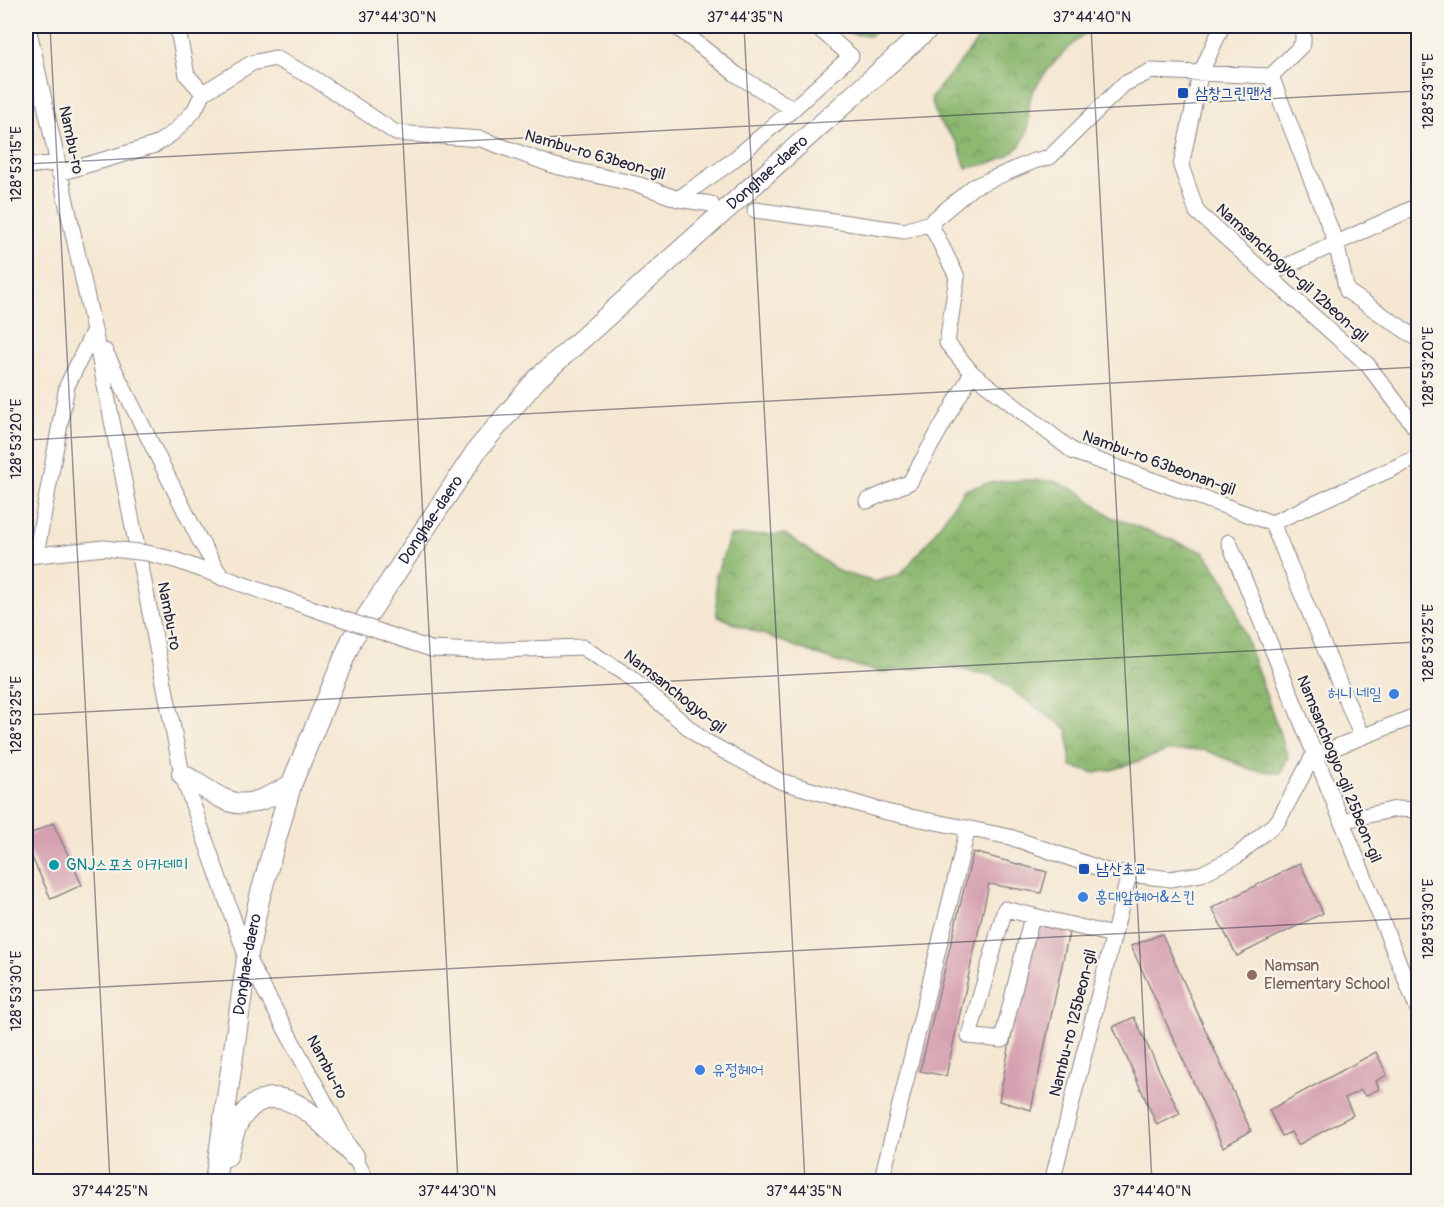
<svg xmlns="http://www.w3.org/2000/svg" width="1444" height="1207" viewBox="0 0 1444 1207" font-family="Pangolin,'Poor Story',sans-serif">
  <style>
    .forest { fill: url(#forest-crowns); stroke: #576d55; stroke-width: 1.5 }
    .building { fill: #d5a1b0 }
    .lines { fill: none; stroke-linecap: round; stroke-linejoin: round }
    .minor-casing { stroke: #8c8486; stroke-width: 17 }
    .major-casing { stroke: #8c8486; stroke-width: 22 }
    .minor { stroke: #fff; stroke-width: 15 }
    .major { stroke: #fff; stroke-width: 20 }
    .minor-bridge-casing { stroke: #8c8486; stroke-width: 17; stroke-linecap: butt }
    .minor-bridge { stroke: #fff; stroke-width: 15 }
    .ticks { fill: none; stroke: #22223b; stroke-width: 1.5; stroke-opacity: 0.45 }
    .transit-dot { fill: #1a4fb4; stroke: #f7f3e8; stroke-width: 2 }
    .shop-dot { fill: #3f7fe0; stroke: #f7f3e8; stroke-width: 2 }
    .culture-dot { fill: #0f9aa8; stroke: #f7f3e8; stroke-width: 2 }
    .education-dot { fill: #8d6e63; stroke: #f7f3e8; stroke-width: 2 }
    .labels { text-anchor: middle; dominant-baseline: central; stroke-width: 4.5; stroke-linejoin: round; paint-order: stroke }
    .transit-label { font-size: 16px; fill: #164399; stroke: #f7f3e8; text-anchor: start }
    .street-label { font-size: 16px; fill: #22223b; stroke: #f7f3e8 }
    .shop-label { font-size: 16px; fill: #366cbe; stroke: #f7f3e8; text-anchor: start }
    .culture-label { font-size: 16px; fill: #0d838f; stroke: #f7f3e8; text-anchor: start }
    .education-label { font-size: 16px; fill: #785e54; stroke: #f7f3e8; text-anchor: start }
    .neatline { fill: none; stroke: #22223b; stroke-width: 2 }
    .ticks-label { font-size: 15px; text-anchor: middle; fill: #22223b }
  </style>
  <defs>
    <pattern id="forest-crowns" width="20" height="18" patternUnits="userSpaceOnUse" patternTransform="scale(1.5)"><rect width="20" height="18" fill="#8cb86f"/><path d="M2 6a3 3 0 1 1 6 0M12 15a3 3 0 1 1 6 0" fill="none" stroke="#72955c"/></pattern>
  </defs>
  <rect width="100%" height="100%" fill="#f7f3e8"/>
  <filter id="ink" filterUnits="userSpaceOnUse"><feTurbulence type="fractalNoise" baseFrequency=".0167" numOctaves="2"/><feDisplacementMap in="SourceGraphic" scale="12" xChannelSelector="R" yChannelSelector="G"/><feConvolveMatrix kernelMatrix="1 2 1 2 8 2 1 2 1" color-interpolation-filters="sRGB"/></filter>
  <filter id="wash" filterUnits="userSpaceOnUse"><feTurbulence type="fractalNoise" baseFrequency=".008" numOctaves="4" result="noise"/><feDisplacementMap in="SourceGraphic" scale="24" xChannelSelector="R" yChannelSelector="G"/><feGaussianBlur stdDeviation="1.35" result="paint"/><feColorMatrix in="noise" values="0 0 0 0 0 0 0 0 0 0 0 0 0 0 0 0 0 1.4 0 .05"/><feComposite in="paint" operator="in"/></filter>
  <g filter="url(#wash)">
    <rect width="100%" height="100%" fill="#f5e7d2"/>
    <path class="forest" d="M840 26H882L870 36 849 33Z
      M989 26H1094C1071 44 1047 67 1032 93 1028 101 1029 115 1028 125 1025 156 993 164 966 168L958 144 937 119 931 98Z
      M1027 480 1054 481 1079 492 1112 517 1204 552 1227 585 1288 757 1281 773 1252 770 1205 750 1168 751 1115 769 1095 773 1071 767 1068 730 991 675 941 666 883 672 837 662 735 624 717 615 716 576 730 536 785 534 840 572 875 582 901 574 929 541 964 490 992 482Z"/>
    <g id="blocks">
      <path class="building" d="M53 823 82 885 51 899 26 844V836Z
        M973 852 1047 872 1041 893 989 884 946 1076 920 1071Z
        M1300 863 1323 913 1237 956 1212 908Z
        M1032 924 1069 932 1031 1110 999 1101Z
        M1162 934 1251 1131 1223 1147 1131 946Z
        M1134 1017 1180 1114 1157 1125 1113 1027Z
        M1376 1052 1387 1075 1376 1081 1379 1089 1365 1096 1361 1090 1345 1098 1353 1115 1298 1145 1291 1132 1282 1136 1269 1110Z"/>
    </g>
  </g>
  <g filter="url(#ink)">
    <use href="#blocks" fill-opacity="0" stroke="#8c8486" stroke-width="1.5"/>
    <g class="lines">
      <g class="minor-casing">
        <path id="minor" d="M28 26 94 330 182 774 247 958 368 1182
          M177 26 187 75 203 93
          M671 26 678 28 737 75 793 109 731 162 678 199
          M1222 26 1200 75 1181 166 1197 212 1367 364 1418 431
          M1271 76 1336 243 1347 291 1418 339
          M793 109 851 56 816 26
          M26 166 57 163
          M59 173 155 145 174 132 194 111 203 93 252 63 275 58 315 79 396 133 481 139 555 166 640 185 678 199 711 204
          M755 210 905 231 930 223 973 187 1034 161 1050 157 1124 84 1151 71 1271 76 1303 44V26
          M930 223 957 277 947 343 972 373 1074 452 1272 523
          M1269 274 1418 206
          M105 351 199 539 222 578
          M867 501 910 482 972 373
          M1272 523 1362 737
          M1272 523 1418 457
          M1229 542 1418 1010
          M36 555 67 386 94 330
          M28 556 104 548
          M175 560 273 595
          M431 649 476 651 582 647 627 675 703 740 780 781 886 812 1010 837 1107 871 1170 879 1201 874 1237 856 1278 821 1313 756 1418 715
          M1341 821 1396 809 1418 810
          M1032 916 1002 1040 969 1036 1005 909 1113 935
          M881 1182 968 828
          M1052 1182 1129 874"/>
      </g>
      <g class="major-casing">
        <g id="major">
          <path d="M182 774C232 804 236 817 291 785"/>
          <path d="M227 1156C231 1145 233 1131 239 1121 276 1064 326 1127 354 1156"/>
          <path id="s1" d="M215 1182 247 958 259 900 291 785 352 639 477 450 537 379 931 26"/>
        </g>
      </g>
      <use href="#minor" class="minor"/>
      <use href="#major" class="major"/>
      <g class="minor-bridge-casing">
        <path id="minor-bridge" d="M104 548 147 553 175 560
          M273 595 431 649"/>
      </g>
      <use href="#minor-bridge" class="minor-bridge"/>
    </g>
  </g>
  <path class="ticks" d="M50 26 110 1182M397 26 458 1182M744 26 805 1182M1091 26 1152 1182M26 164 1418 91M26 440 1418 367M26 715 1418 642M26 991 1418 918"/>
  <g class="transit-dot">
    <rect x="1177" y="87" width="12" height="12" rx="3"/>
    <rect x="1078" y="863" width="12" height="12" rx="3"/>
  </g>
  <g class="shop-dot">
    <circle cx="1394" cy="694" r="6"/>
    <circle cx="1083" cy="897" r="6"/>
    <circle cx="700" cy="1070" r="6"/>
  </g>
  <circle class="culture-dot" cx="54" cy="865" r="6"/>
  <circle class="education-dot" cx="1252" cy="975" r="6"/>
  <g class="labels">
    <g class="transit-label">
      <text x="1195" y="93">삼창그린맨션</text>
      <text x="1096" y="869">남산초교</text>
    </g>
    <g class="street-label">
      <text transform="translate(71 140) rotate(78)">Nambu-ro</text>
      <text transform="translate(595 155) rotate(16)">Nambu-ro 63beon-gil</text>
      <text stroke="none"><textPath href="#s1" startOffset="1192">Donghae-daero</textPath></text>
      <text transform="translate(1292 273) rotate(42)">Namsanchogyo-gil 12beon-gil</text>
      <text transform="translate(1159 463) rotate(20)">Nambu-ro 63beonan-gil</text>
      <text stroke="none"><textPath href="#s1" startOffset="706">Donghae-daero</textPath></text>
      <text transform="translate(169 616) rotate(79)">Nambu-ro</text>
      <text transform="translate(675 692) rotate(38)">Namsanchogyo-gil</text>
      <text transform="translate(1339 769) rotate(68)">Namsanchogyo-gil 25beon-gil</text>
      <text stroke="none"><textPath href="#s1" startOffset="220">Donghae-daero</textPath></text>
      <text transform="translate(1073 1023) rotate(-76)">Nambu-ro 125beon-gil</text>
      <text transform="translate(327 1067) rotate(62)">Nambu-ro</text>
    </g>
    <g class="shop-label">
      <text x="1382" y="694" text-anchor="end">허니 네일</text>
      <text x="1095" y="897">홍대앞헤어&amp;스킨</text>
      <text x="712" y="1070">유정헤어</text>
    </g>
    <g class="culture-label">
      <text x="66" y="865">GNJ스포츠 아카데미</text>
    </g>
    <g class="education-label">
      <text x="1264" y="966">Namsan<tspan x="1264" dy="18">Elementary School</tspan></text>
    </g>
  </g>
  <rect width="1444" height="1207" fill="none" stroke="#f7f3e8" stroke-width="66"/>
  <rect x="33" y="33" width="1378" height="1141" class="neatline"/>
  <g class="ticks-label">
    <text x="397" y="22">37°44'30"N</text>
    <text x="745" y="22">37°44'35"N</text>
    <text x="1092" y="22">37°44'40"N</text>
    <text transform="translate(1428 91) rotate(-90)" y="5">128°53'15"E</text>
    <text transform="translate(16 164) rotate(-90)" y="5">128°53'15"E</text>
    <text transform="translate(1428 367) rotate(-90)" y="5">128°53'20"E</text>
    <text transform="translate(16 439) rotate(-90)" y="5">128°53'20"E</text>
    <text transform="translate(1428 643) rotate(-90)" y="5">128°53'25"E</text>
    <text transform="translate(16 715) rotate(-90)" y="5">128°53'25"E</text>
    <text transform="translate(1428 919) rotate(-90)" y="5">128°53'30"E</text>
    <text transform="translate(16 991) rotate(-90)" y="5">128°53'30"E</text>
    <text x="110" y="1196">37°44'25"N</text>
    <text x="457" y="1196">37°44'30"N</text>
    <text x="804" y="1196">37°44'35"N</text>
    <text x="1152" y="1196">37°44'40"N</text>
  </g>
</svg>
